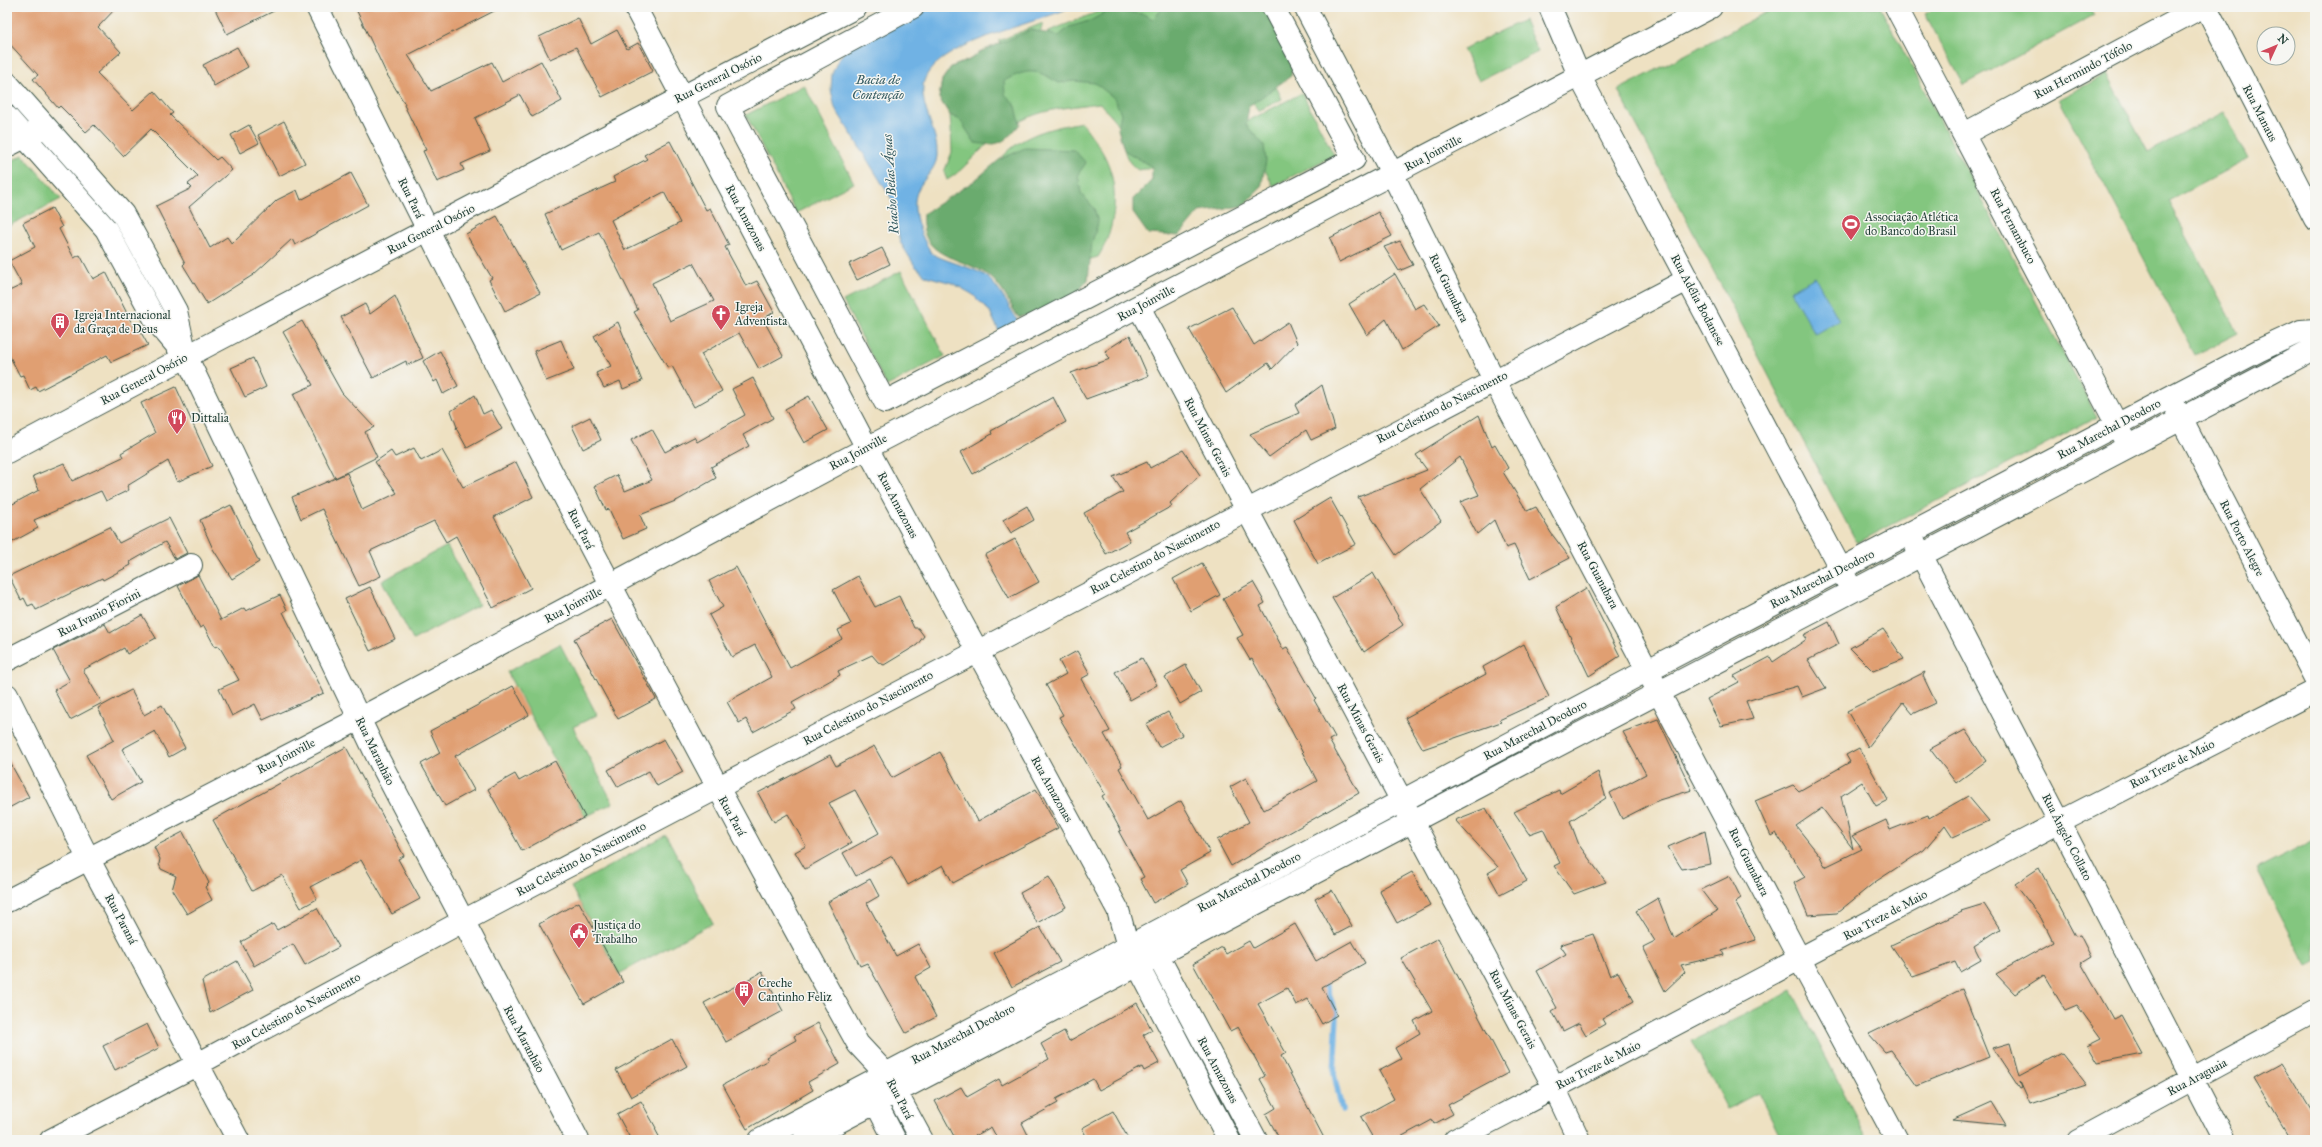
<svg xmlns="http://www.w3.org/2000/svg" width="2322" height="1147" viewBox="0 0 2322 1147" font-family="'IM FELL Great Primer',serif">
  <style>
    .green { fill: #83c67f; stroke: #51825a }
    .forest { fill: #6aab6e; stroke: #447451 }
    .water { fill: #6fb2e4; stroke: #47788c }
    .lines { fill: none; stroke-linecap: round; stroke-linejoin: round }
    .stream { stroke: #6fb2e4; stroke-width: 5.5 }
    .building { fill: #e09f72; fill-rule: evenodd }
    .minor-casing { stroke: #3e5649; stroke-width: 24 }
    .minor { stroke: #fff; stroke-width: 22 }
    .labels { text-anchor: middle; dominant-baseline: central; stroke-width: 3; stroke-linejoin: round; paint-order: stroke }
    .street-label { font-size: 12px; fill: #1f3d34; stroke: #f6f6f2 }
    .poi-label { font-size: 12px; fill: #1f3d34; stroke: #f6f6f2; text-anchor: start }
    .water-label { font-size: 13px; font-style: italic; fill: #335a60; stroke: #f6f6f2 }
  </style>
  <rect width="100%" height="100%" fill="#f6f6f2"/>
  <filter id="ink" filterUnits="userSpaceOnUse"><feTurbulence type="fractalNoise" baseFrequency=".025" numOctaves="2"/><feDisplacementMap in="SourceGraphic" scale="8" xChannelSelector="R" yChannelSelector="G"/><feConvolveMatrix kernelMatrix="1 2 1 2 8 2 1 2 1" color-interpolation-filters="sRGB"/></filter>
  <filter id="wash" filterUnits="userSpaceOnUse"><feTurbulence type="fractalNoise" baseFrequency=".012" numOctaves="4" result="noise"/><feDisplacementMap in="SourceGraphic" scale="16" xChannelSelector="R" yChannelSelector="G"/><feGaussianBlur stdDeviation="0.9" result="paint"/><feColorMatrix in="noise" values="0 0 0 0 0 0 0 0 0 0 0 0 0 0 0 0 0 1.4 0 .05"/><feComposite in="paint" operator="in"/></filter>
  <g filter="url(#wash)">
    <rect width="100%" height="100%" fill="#eee1c2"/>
    <path class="green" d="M1110 7H1180L1262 172 1261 188 1243 206 1162 167 1138 170C1121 159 1124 139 1116 122 1114 119 1104 109 1100 103 1045 110 1024 111 981 150 970 160 961 172 947 180L944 172 952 152 951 128 950 115 939 98 942 80 951 67 969 60 982 51 1043 36 1049 31Z
      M1776 7H1880L2097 417 1857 543 1618 90Z
      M1937 7H2089L2094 15 1964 85 1925 14Z
      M1524 20 1538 52 1479 81 1463 49Z
      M1043 23 1040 33 1005 48 998 41Z
      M2107 74 2148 152 2224 112 2249 159 2168 201 2238 333 2195 355 2059 99Z
      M1272 78 1282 99 1258 111 1247 90Z
      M804 85 854 183 796 213 746 115Z
      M1302 93 1334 155 1273 186 1242 124Z
      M1082 122C1090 134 1100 146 1106 159 1120 189 1116 229 1098 257L1069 265 993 170C1014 136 1045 129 1082 122Z
      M23 155 61 199 8 226 7 163Z
      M901 271 945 356 887 386 843 301Z
      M447 546 479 605 413 640 382 581Z
      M560 644 597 715 573 727 613 803 585 817 507 672Z
      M666 835 713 923 619 974 571 887Z
      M2315 839V961L2306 965 2256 869Z
      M1792 991 1868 1140H1782L1758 1093 1727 1109 1692 1041Z"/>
    <path class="forest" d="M1164 7H1265L1293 64 1291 76 1249 106 1246 125 1264 145 1266 161 1261 188 1243 206 1199 212 1179 236 1148 234 1133 213V199L1152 180V167L1124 150 1118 129 1121 113 1114 98 1095 83 1074 81 1058 83C1037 68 1026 69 1004 81L1005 94 1016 106 1020 124C1005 142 1000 147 975 143L960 120 950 115 939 98 942 80 951 67 969 60 982 51 1031 30 1059 36 1069 27 1092 20 1109 10 1143 14 1153 19Z
      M1025 148 1074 150 1086 163 1078 174 1081 193 1094 208 1098 223 1092 242 1088 280 1076 294 1039 313 1018 317C1009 303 1000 282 985 273 958 256 919 258 923 214L974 181 999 160Z"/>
    <path class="water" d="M918 7H1071C1038 24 930 43 923 85 920 109 939 132 937 156 936 170 923 178 918 190 909 208 921 237 931 252 936 259 976 268 986 276 1001 289 1012 312 1022 328L1002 338 990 312 972 294 952 283 926 276 915 266 900 242 891 198 835 108 831 90 832 74 838 60 849 46Z
      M1815 277 1839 320 1815 334 1790 291Z"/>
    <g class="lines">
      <path class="stream" d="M1326 986 1337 1016 1334 1074 1342 1110"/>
    </g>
    <g id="blocks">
      <path class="building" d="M7 7H117L98 27 121 52 97 73 133 110 154 91 173 113 170 115 216 160 220 157 232 170 189 207 210 248 227 237 232 244 277 200 297 190 301 200 351 173 368 205 295 245 292 239 253 275 207 304 183 265 185 263 156 206 192 188 188 184 198 176 151 129 123 156 94 125 86 132 60 106 58 108 33 79 38 75 7 41Z
        M214 7H282L227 34Z
        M355 7H502L408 55 431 91 492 62 502 82 541 61 562 101 532 117 520 95 475 118 490 151 461 164 464 170 437 182 423 151 426 150 404 105 405 104 386 73Z
        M578 18 591 44 617 30 627 49 638 43 653 71 602 97 576 47 550 59 539 37Z
        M237 47 248 67 214 86 203 65Z
        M284 121 305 163 279 176 258 135Z
        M249 125 259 143 240 153 231 135Z
        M670 141 706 210 710 208 729 245 725 247 746 286 757 281 774 312 763 319 783 356 759 369 739 333 701 354 722 391 694 407 672 366 668 368 634 312 638 310 599 232 561 250 545 214 615 182 613 177 647 159 644 155ZM664 192 680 223 625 250 611 220ZM693 263 714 301 670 321 652 283Z
        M52 208 62 227 59 229 74 258 80 255 93 279 106 272 136 331 139 329 148 345 111 362 107 355 38 391 36 387 30 390 23 375 20 376 7 351V292L22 285 9 261 35 247 23 223Z
        M1378 212 1392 236 1339 262 1330 238Z
        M497 216 540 293 505 311 489 280 492 278 466 234Z
        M1400 241 1413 265 1399 271 1384 247Z
        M882 248 890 264 857 280 849 264Z
        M1395 274 1415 309 1424 304 1439 326 1402 350 1386 319 1367 335 1349 304Z
        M395 296 423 358 407 365 406 361 373 378 341 317 365 304 370 314Z
        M1232 307 1254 345 1288 322 1297 343 1272 369 1268 363 1226 393 1189 329Z
        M302 321 342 393 374 427 365 432 377 457 335 478 293 394 313 385 283 332Z
        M618 322 642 381 623 389 620 381 604 388 596 373 611 366 594 336Z
        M1130 335 1148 376 1086 399 1071 373 1110 359 1105 351Z
        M561 340 574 370 546 381 534 351Z
        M440 351 458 386 443 394 437 380 434 382 423 361Z
        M253 358 266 387 245 397 231 368Z
        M753 378 773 418 743 435 749 446 711 467 716 478 678 500 640 515 646 529 623 539 609 509 606 510 595 486 617 475 625 491 652 480 631 440 652 429 665 452 694 437 697 442 745 415 732 389Z
        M1322 385 1335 429 1311 440 1306 430 1269 457 1250 434 1299 413 1295 405Z
        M176 387 212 466 177 482 168 461 127 486 129 490 106 501 101 491 34 520 38 528 7 545V507L39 490 33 476 64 463 72 481 123 457 121 453 155 433 141 403Z
        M475 395 483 414 491 410 502 429 467 448 456 428 457 427 451 411Z
        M809 396 828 430 804 443 785 409Z
        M1053 397 1066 422 973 474 961 452 992 434 991 431Z
        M1479 415 1492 447 1495 445 1508 468 1503 472 1527 511 1536 507 1551 533 1570 558 1530 579 1514 545 1506 548 1494 520 1477 534 1460 502 1479 495 1460 457 1420 489 1441 521 1396 555 1358 497 1427 470 1416 455Z
        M590 417 601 440 583 449 572 426Z
        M414 448 421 461 442 450 463 487 516 462 533 497 494 517 531 588 493 608 456 536 446 542 434 521 370 551 381 576 359 586 322 509 301 519 292 497 347 473 362 510 397 493 375 462 391 451 395 457Z
        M1183 450 1200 475 1170 503 1172 506 1125 532 1130 541 1106 554 1084 513 1123 492 1113 477 1147 462 1150 468Z
        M1330 498 1356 544 1318 564 1294 520Z
        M231 505 259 562 232 579 213 549 200 520Z
        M1027 506 1034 520 1011 533 1003 520Z
        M169 518 187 553 175 559 165 542 130 562 131 565 103 580 102 578 36 610 33 604 28 606 24 598 21 600 9 576 110 527 119 543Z
        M1015 539 1039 582 1009 598 985 555Z
        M1202 563 1220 595 1191 611 1173 579Z
        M736 567 790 668 842 639 838 630 851 624 833 590 858 576 875 607 899 596 914 628H918L924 636 917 645 884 665 878 662 872 655 838 671 840 675 792 702 796 709 753 732 746 719 739 723 727 702 772 677 755 645 732 657 709 615 723 607 709 581Z
        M1373 573 1403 625 1364 652 1332 598Z
        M198 575 221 620 244 608 246 611 280 595 287 610 283 612 324 693 263 720 255 704 232 716 219 689 239 680 219 646 215 647 204 626 200 628 178 586Z
        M1253 582 1265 603 1260 606 1283 649 1287 647 1316 698 1314 700 1335 737 1329 740 1359 793 1231 866 1217 840 1249 822 1230 787 1246 778 1264 810 1317 781 1287 722 1252 659 1250 660 1237 638 1243 635 1223 599Z
        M370 587 395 639 370 651 345 599Z
        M1586 588 1620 656 1589 676 1556 607Z
        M142 615 156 638 127 654 124 648 83 670 102 703 70 720 54 690 70 681 53 650 105 624 110 633Z
        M612 619 656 699 618 719 574 639Z
        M1829 622 1839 644 1808 660 1826 688 1802 697 1797 686 1746 701 1753 719 1721 726 1707 699 1739 682 1734 676 1770 657 1773 662 1807 639 1804 635Z
        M1883 629 1904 659 1873 671 1850 648Z
        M1524 644 1549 697 1499 720 1501 722 1423 749 1405 718 1486 674 1483 667Z
        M1077 651 1090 674 1081 679 1110 731 1104 734 1122 766 1119 768 1148 820 1181 801 1210 853 1180 870 1188 884 1153 903 1140 879 1144 877 1119 832 1121 831 1102 796 1105 794 1059 717 1063 715 1046 685 1066 674 1059 661Z
        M1142 658 1157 685 1130 700 1115 672Z
        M1186 665 1201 692 1180 704 1165 677Z
        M1925 672 1923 676 1936 703 1913 714 1903 702 1868 747 1847 711Z
        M513 686 529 715 455 756 474 790 445 806 421 764 440 753 430 731Z
        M131 690 144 715 162 705 185 748 169 757 155 731 122 749 141 782 111 799 86 755 114 740 98 708Z
        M1168 712 1182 735 1159 747 1146 724Z
        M1658 719 1692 790 1659 800 1622 819 1610 793 1646 774 1623 732Z
        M1965 730 1986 761 1956 783 1930 749Z
        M664 739 683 772 657 786 649 771 618 787 608 770Z
        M874 746 892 778 940 752 978 821 1036 789 1058 828 953 883 943 865 908 885 892 856 856 876 843 853 879 833 855 790 829 803 851 843 805 869 795 852 806 846 788 814 774 822 758 793 830 755 836 766Z
        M346 747 404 856 398 859 420 899 392 914 361 860 310 887 317 899 301 908 282 875 252 891 213 820Z
        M1859 748 1888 800 1876 806 1862 782 1841 796 1853 849 1822 808 1796 826 1820 856 1825 867 1862 849 1852 836 1886 820 1890 830 1928 815 1929 818 1968 796 1989 821 1953 837 1945 825 1924 850 1875 882 1837 913 1808 915 1794 883 1805 877 1776 833 1771 836 1755 801 1793 785 1799 791 1850 762 1846 755Z
        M7 757 29 797 7 809Z
        M555 761 585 817 522 851 488 789 515 774 519 781Z
        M1598 772 1606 798 1570 821 1579 845 1606 882 1574 894 1554 866 1560 863 1543 829 1529 834 1514 812 1559 790 1560 794Z
        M1486 808 1527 881 1500 895 1488 873 1498 867 1455 820Z
        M1705 831 1711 864 1682 869 1668 847Z
        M183 832 209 883 205 887 212 900 187 914 172 890 176 876 161 869 159 864 160 859 154 847Z
        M2039 868 2075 936 2080 935 2091 957 2081 963 2113 1019 2121 1015 2142 1053 2097 1062 2087 1045 2101 1038 2077 1005 2065 1010 2044 975 2015 994 1996 974 2053 942 2041 918 2015 884Z
        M1412 872 1430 905 1397 923 1379 890Z
        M1730 876 1741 898 1735 902 1756 940 1722 951 1724 955 1681 965 1685 972 1665 991 1643 947 1655 941 1636 911 1658 898 1674 939 1717 911 1701 890Z
        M1049 877 1066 907 1037 923 1020 893Z
        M870 879 879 896 867 903 896 956 918 944 931 968 915 977 936 1017 906 1033 867 963 860 966 828 902Z
        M1332 890 1352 926 1335 935 1315 899Z
        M579 902 623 982 584 1004 539 924Z
        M1984 904 2000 929 1974 946 1981 960 1960 972 1955 962 1913 977 1891 945 1962 912 1961 911Z
        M317 908 339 947 305 965 293 944 254 966 241 942 273 924 277 930Z
        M1295 924 1316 961 1352 941 1365 963 1322 987 1337 1015 1322 1024 1308 999 1296 1005 1287 988 1258 1004 1286 1053 1281 1056 1325 1140H1280L1266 1114 1276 1108 1260 1079 1265 1076 1238 1027 1230 1031 1193 964 1222 947 1226 954 1249 941 1253 948Z
        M1040 927 1060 962 1012 987 994 953Z
        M1593 934 1610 976 1618 972 1634 1001 1602 1019 1605 1024 1586 1035 1579 1023 1563 1031 1552 1011 1557 1008 1537 971 1566 954 1560 945Z
        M1438 938 1508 1073 1448 1105 1453 1114 1434 1124 1432 1120 1395 1140H1374L1361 1117 1394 1099 1379 1071 1401 1059 1395 1048 1420 1033 1414 1021 1432 1011 1401 958Z
        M237 961 253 990 210 1013 202 981Z
        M762 972 783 1011 726 1042 704 1003Z
        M1962 989 1989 1057 1917 1086 1891 1050 1885 1052 1869 1034Z
        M1137 1003 1152 1030 1143 1035 1159 1063 1144 1071 1142 1067 1099 1090 1093 1079 1056 1099 1058 1103 1022 1123 1028 1135 1019 1140H998L991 1127 968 1140H956L935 1101 961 1087 967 1097 999 1079 1002 1085 1049 1059 1041 1044 1064 1031 1069 1041Z
        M818 1023 840 1064 808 1082 813 1090 747 1129 723 1085 768 1060 766 1057 796 1040 794 1036Z
        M147 1024 159 1048 115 1070 103 1046Z
        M672 1039 687 1066 631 1097 616 1070Z
        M2010 1043 2019 1076 2062 1053 2087 1085 2030 1104 2020 1082 2022 1088 2020 1089 1993 1048Z
        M2281 1063 2315 1119V1140H2291L2254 1078Z
        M641 1101 656 1128 655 1129 661 1140H631L617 1114Z
        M1992 1102 2006 1125 1952 1120Z
        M1113 1111 1129 1140H1088L1082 1128Z"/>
    </g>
  </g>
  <g filter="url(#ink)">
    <use href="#blocks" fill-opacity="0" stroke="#3e5649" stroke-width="1"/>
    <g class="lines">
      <g class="minor-casing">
        <path id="minor" d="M317 7C489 357 669 703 858 1044L886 1074 922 1140
          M635 7 867 448 1118 910 1128 947 1229 1140
          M913 7 728 106 885 402 1354 159 1273 7
          M1305 7 1393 175 1494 380 1800 960 1897 1140
          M1550 7 1579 75 1847 581
          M1896 7 2124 438
          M2206 7 2315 219
          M7 83 123 214 176 311 186 356 379 760 578 1140
          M7 117 106 229 156 321 183 353
          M1964 134 2202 7
          M7 146 38 130
          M1139 307 1554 1087 1579 1140
          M2175 407 2315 678
          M7 452C289 301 572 154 856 7
          M1915 543 2224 1140
          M7 660 191 565
          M7 695 88 858 238 1140
          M7 901 359 719 867 448 1711 7
          M1150 941 1256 1140
          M869 1090 895 1140
          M51 1140 198 1064 463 921 1687 280
          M760 1140 1148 936 1648 670 2260 350 2301 331 2315 330
          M804 1140 2271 372 2308 352 2315 345
          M1455 1140 2060 822 2315 691
          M2079 1140 2315 1012"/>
      </g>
      <use href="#minor" class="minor"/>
    </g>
  </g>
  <defs>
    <g id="stadium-pin" transform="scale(1)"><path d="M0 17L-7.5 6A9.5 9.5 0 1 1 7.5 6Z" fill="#d1495b" stroke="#f6f6f2"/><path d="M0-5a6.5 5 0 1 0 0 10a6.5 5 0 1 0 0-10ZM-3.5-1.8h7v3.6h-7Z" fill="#fff"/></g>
    <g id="church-pin" transform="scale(1)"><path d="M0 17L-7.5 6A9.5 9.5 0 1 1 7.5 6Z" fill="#d1495b" stroke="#f6f6f2"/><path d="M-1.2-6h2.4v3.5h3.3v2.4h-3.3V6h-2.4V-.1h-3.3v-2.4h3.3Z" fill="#fff"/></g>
    <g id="building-pin" transform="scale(1)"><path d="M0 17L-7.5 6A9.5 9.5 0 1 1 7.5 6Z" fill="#d1495b" stroke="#f6f6f2"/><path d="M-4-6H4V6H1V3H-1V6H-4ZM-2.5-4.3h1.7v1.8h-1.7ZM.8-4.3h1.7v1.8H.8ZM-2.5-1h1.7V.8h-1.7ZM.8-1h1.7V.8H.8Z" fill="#fff"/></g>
    <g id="restaurant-pin" transform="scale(1)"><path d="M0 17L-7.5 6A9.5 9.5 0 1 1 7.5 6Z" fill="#d1495b" stroke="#f6f6f2"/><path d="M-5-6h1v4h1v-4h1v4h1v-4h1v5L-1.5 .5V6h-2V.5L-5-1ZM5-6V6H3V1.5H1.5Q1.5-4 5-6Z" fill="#fff"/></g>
    <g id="civic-pin" transform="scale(1)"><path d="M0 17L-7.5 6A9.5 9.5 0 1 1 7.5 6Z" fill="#d1495b" stroke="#f6f6f2"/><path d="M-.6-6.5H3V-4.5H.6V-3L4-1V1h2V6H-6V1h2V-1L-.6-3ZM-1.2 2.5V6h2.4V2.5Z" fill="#fff"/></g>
  </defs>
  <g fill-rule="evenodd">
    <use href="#stadium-pin" x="1851" y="224"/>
    <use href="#church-pin" x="721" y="314"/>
    <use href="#building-pin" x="60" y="322"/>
    <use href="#restaurant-pin" x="177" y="418"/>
    <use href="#civic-pin" x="579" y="932"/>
    <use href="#building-pin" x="744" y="990"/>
  </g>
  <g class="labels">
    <g class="street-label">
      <text transform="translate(2083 70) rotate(-28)">Rua Hermindo Tófolo</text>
      <text transform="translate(718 78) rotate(-27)">Rua General Osório</text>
      <text transform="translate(2260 113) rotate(63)">Rua Manaus</text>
      <text transform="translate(1433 153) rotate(-28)">Rua Joinville</text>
      <text transform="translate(411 198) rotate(64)">Rua Pará</text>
      <text transform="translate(746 218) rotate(62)">Rua Amazonas</text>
      <text transform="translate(2013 226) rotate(62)">Rua Pernambuco</text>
      <text transform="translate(431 229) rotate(-27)">Rua General Osório</text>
      <text transform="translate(1449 288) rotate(64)">Rua Guanabara</text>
      <text transform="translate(1698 300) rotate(62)">Rua Adélia Bodanese</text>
      <text transform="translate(1146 303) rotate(-28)">Rua Joinville</text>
      <text transform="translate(144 379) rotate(-28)">Rua General Osório</text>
      <text transform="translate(1442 407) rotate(-27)">Rua Celestino do Nascimento</text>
      <text transform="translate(2109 429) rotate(-28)">Rua Marechal Deodoro</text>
      <text transform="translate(1208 437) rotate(62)">Rua Minas Gerais</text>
      <text transform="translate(858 452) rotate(-28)">Rua Joinville</text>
      <text transform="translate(898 505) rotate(62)">Rua Amazonas</text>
      <text transform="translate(581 529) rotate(63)">Rua Pará</text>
      <text transform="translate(2242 538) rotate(63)">Rua Porto Alegre</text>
      <text transform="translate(1155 557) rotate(-28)">Rua Celestino do Nascimento</text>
      <text transform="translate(1598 575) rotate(62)">Rua Guanabara</text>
      <text transform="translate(1822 579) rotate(-27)">Rua Marechal Deodoro</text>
      <text transform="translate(573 605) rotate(-28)">Rua Joinville</text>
      <text transform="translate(99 613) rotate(-27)">Rua Ivanio Fiorini</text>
      <text transform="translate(868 708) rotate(-28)">Rua Celestino do Nascimento</text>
      <text transform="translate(1361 723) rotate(62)">Rua Minas Gerais</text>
      <text transform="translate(1535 730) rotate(-28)">Rua Marechal Deodoro</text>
      <text transform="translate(375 751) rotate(64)">Rua Maranhão</text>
      <text transform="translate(286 756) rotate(-27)">Rua Joinville</text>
      <text transform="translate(2172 764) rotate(-27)">Rua Treze de Maio</text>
      <text transform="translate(1052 789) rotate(61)">Rua Amazonas</text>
      <text transform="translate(732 816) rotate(61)">Rua Pará</text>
      <text transform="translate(2067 837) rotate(63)">Rua Ângelo Collato</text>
      <text transform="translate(581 859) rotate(-28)">Rua Celestino do Nascimento</text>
      <text transform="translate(1749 862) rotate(63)">Rua Guanabara</text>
      <text transform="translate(1249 882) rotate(-28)">Rua Marechal Deodoro</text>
      <text transform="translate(1885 915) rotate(-28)">Rua Treze de Maio</text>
      <text transform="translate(121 919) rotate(62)">Rua Paraná</text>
      <text transform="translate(1513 1009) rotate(62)">Rua Minas Gerais</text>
      <text transform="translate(296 1011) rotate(-29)">Rua Celestino do Nascimento</text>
      <text transform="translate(963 1034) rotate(-28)">Rua Marechal Deodoro</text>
      <text transform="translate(524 1039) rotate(62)">Rua Maranhão</text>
      <text transform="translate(1598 1065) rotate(-27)">Rua Treze de Maio</text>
      <text transform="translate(1218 1070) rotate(62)">Rua Amazonas</text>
      <text transform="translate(2197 1077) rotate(-28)">Rua Araguaia</text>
      <text transform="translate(900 1099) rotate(62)">Rua Pará</text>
    </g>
    <g class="poi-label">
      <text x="1865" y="217">Associação Atlética<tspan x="1865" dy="14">do Banco do Brasil</tspan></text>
      <text x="735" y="307">Igreja<tspan x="735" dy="14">Adventista</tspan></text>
      <text x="74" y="315">Igreja Internacional<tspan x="74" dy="14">da Graça de Deus</tspan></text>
      <text x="191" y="418">Dittalia</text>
      <text x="593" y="925">Justiça do<tspan x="593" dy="14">Trabalho</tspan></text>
      <text x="758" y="983">Creche<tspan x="758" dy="14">Cantinho Feliz</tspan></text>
    </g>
    <g class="water-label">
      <text x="878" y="80">Bacia de<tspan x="878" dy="15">Contenção</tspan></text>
      <text transform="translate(891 184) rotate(-94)">Riacho Belas Águas</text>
    </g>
  </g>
  <rect width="2322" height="1147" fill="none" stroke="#f6f6f2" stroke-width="24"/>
  <g transform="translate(2276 46) rotate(46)"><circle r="19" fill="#f6f6f2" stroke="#a0aca6"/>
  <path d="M0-3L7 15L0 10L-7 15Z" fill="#d1495b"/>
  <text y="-6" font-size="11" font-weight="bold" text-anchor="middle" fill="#1f3d34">N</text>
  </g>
</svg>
